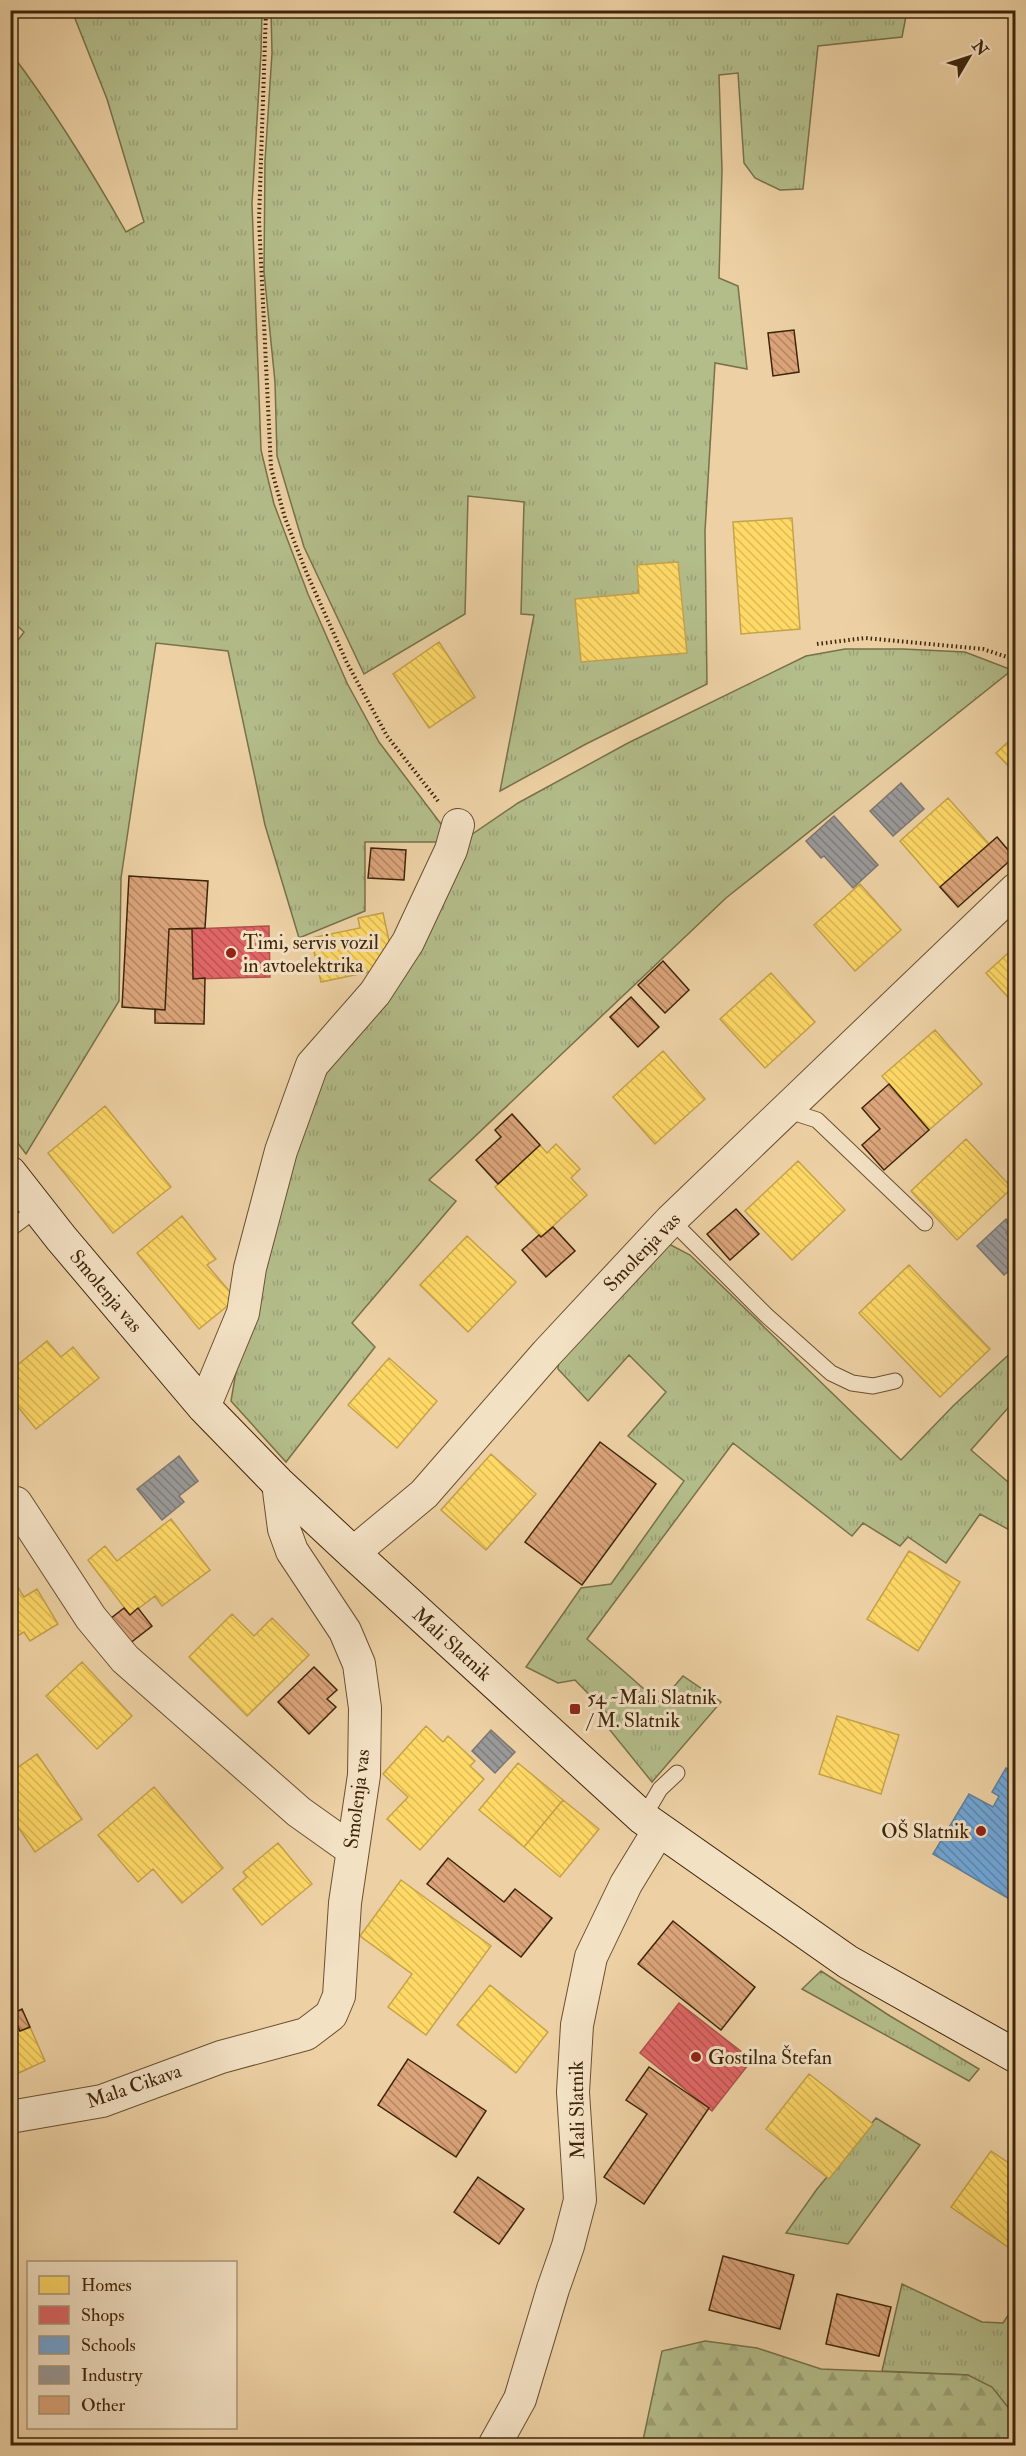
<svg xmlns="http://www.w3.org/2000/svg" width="1026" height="2456" viewBox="0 0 1026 2456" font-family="'IM FELL Double Pica',serif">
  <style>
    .grass { fill: url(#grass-tufts); stroke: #78714a; stroke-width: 1.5 }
    .forest { fill: url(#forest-firs); stroke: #78714a; stroke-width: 1.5 }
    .homes { fill: url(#homes-back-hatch); stroke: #c5a34a; stroke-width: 1.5 }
    .shops { fill: url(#shops-back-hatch); stroke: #af524a; stroke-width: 1.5 }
    .schools { fill: url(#schools-back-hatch); stroke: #60819d; stroke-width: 1.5 }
    .industry { fill: url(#industry-back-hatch); stroke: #7e766e; stroke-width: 1.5 }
    .building { fill: url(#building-back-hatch); stroke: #3e250a; stroke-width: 1.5 }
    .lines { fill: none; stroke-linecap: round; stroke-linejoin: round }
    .service-casing { stroke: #6a5030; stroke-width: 17 }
    .minor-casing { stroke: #6a5030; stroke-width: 34 }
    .secondary-casing { stroke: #3e250a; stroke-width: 35 }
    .path { stroke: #3e250a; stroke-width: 4; stroke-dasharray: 1.5 3; stroke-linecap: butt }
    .service { stroke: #f3e1c4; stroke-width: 15 }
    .minor { stroke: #f3e1c4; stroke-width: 32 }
    .secondary { stroke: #f3e1c4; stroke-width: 33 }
    .poi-dot { fill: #8f2418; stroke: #f3e1c4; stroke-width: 2 }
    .labels { text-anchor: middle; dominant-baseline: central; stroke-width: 6; stroke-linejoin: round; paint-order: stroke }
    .poi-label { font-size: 20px; fill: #3e250a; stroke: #f3e1c4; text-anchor: start }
    .street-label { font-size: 20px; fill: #3e250a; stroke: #f3e1c4 }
  </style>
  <defs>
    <pattern id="grass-tufts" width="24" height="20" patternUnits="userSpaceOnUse" patternTransform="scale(1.5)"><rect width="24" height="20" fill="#b3bd8a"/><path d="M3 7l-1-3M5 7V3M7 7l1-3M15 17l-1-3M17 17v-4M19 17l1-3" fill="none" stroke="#9ba276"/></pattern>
    <pattern id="forest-firs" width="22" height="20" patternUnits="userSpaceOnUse" patternTransform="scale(1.5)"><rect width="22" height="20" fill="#b3bd8a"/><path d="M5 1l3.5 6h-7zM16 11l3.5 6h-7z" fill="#9ba276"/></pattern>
    <pattern id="homes-back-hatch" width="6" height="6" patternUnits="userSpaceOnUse" patternTransform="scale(1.5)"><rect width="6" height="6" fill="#ffd966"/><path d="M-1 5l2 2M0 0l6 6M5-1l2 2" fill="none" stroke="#dcba57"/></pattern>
    <pattern id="shops-back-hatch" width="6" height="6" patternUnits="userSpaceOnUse" patternTransform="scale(1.5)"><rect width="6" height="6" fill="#e06666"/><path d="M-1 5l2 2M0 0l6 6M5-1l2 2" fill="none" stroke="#b75452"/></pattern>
    <pattern id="schools-back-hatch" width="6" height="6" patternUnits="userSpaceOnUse" patternTransform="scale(1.5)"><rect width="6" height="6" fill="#6fa8dc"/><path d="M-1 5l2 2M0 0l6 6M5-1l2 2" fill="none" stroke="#5d89b1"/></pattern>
    <pattern id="industry-back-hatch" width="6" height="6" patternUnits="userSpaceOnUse" patternTransform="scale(1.5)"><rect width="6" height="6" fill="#999"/><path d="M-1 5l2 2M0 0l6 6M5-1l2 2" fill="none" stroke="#7e7d7b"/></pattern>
    <pattern id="building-back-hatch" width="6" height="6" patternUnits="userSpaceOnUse" patternTransform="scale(1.5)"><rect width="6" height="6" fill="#dba47a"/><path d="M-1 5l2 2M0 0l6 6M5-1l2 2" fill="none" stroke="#b38562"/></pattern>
  </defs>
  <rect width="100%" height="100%" fill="#edd1a4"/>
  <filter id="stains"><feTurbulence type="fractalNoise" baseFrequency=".00333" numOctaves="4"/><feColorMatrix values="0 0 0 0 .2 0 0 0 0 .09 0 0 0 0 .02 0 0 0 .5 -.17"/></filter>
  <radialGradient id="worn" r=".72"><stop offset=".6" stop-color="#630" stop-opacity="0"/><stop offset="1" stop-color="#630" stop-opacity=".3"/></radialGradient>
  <path class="grass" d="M72 11H262L261 53 252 204 261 450 274 504 308 594 347 683 379 742 444 828 442 842H365V911L299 938 265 825 228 651 156 643 121 878 119 1001 26 1154 11 1134 10 651 24 632 10 619 11 53C54 110 91 170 126 232L144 222 107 99Z
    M271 11H907L902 37 818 46 803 189 780 190 755 178 744 163 738 73 719 75 722 170 719 278 738 286 747 369 715 363 705 531 707 684 586 744 500 791 534 615 521 614 524 502 468 496 465 614 364 674 304 547 277 456 275 382 264 272 265 161 272 53Z
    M845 649H903L965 652 1012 670 726 898 429 1180 456 1201 352 1323 375 1347 286 1462 231 1401 238 1360 302 1132 325 1073 471 835 518 803 628 743 806 656Z
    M665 1242 690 1255 901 1460 954 1405 1015 1349V1400L971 1450 1015 1488V1533L980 1514 946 1563 908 1537 900 1546 863 1523 852 1536 733 1443 587 1639 660 1703 683 1676 721 1702 652 1782 605 1724 610 1716 575 1680 558 1683 526 1667 581 1588 611 1584 684 1481 628 1436 666 1392 629 1355 588 1401 558 1369 559 1355Z
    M821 1971 890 2016 979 2069 969 2081 802 1989Z
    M876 2118 920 2145 848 2244 786 2233 817 2189Z
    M902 2284 982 2322 1003 2323 1015 2305V2421L1007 2406 968 2375 882 2371Z"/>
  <path class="forest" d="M705 2341 757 2348 821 2369 968 2375 992 2387 1007 2406 1015 2421V2445H642L662 2351Z"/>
  <path class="homes" d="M792 518 800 629 741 634 733 522Z
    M678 562 687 653 581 662 575 599 639 593 637 565Z
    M439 642 475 697 429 728 393 674Z
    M1016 735V774L996 753Z
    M948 798 989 844 940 887 900 841Z
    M860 884 901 930 855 971 814 925Z
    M383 913 393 959 378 970 321 982 311 938 360 928 358 918Z
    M1016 946V1006L986 973Z
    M771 973 815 1022 765 1068 720 1019Z
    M935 1030 982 1084 929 1130 882 1076Z
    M663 1051 705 1099 655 1144 613 1097Z
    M105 1106 171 1187 113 1233 48 1153Z
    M966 1139 1012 1188 957 1240 911 1191Z
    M556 1144 580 1169 571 1178 587 1195 541 1237 495 1187 540 1145 547 1153Z
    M798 1161 845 1210 792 1260 745 1211Z
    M182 1216 216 1259 207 1265 236 1299 199 1329 137 1253Z
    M1016 1224V1244L1006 1233Z
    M467 1236 516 1282 468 1332 420 1285Z
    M909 1265 990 1349 940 1397 859 1313Z
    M47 1341 61 1357 73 1347 99 1378 36 1429 10 1397V1371Z
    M389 1358 437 1401 397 1448 348 1405Z
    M491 1454 536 1494 486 1550 441 1510Z
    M171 1519 210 1570 162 1606 155 1596 130 1615 88 1560 105 1546 117 1561Z
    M909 1551 960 1582 918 1651 867 1619Z
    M10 1575 24 1597 37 1589 58 1624 30 1641 24 1632 10 1640Z
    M232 1614 254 1636 272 1618 309 1655 247 1716 189 1657Z
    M82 1662 132 1716 97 1749 46 1696Z
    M837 1716 899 1735 881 1794 819 1774Z
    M426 1726 443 1742 448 1736 475 1761 470 1766 484 1779 420 1850 387 1819 408 1797 383 1774Z
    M37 1754 82 1819 35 1852 10 1815V1773Z
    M518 1763 563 1800 524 1847 479 1810Z
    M154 1787 223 1868 182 1903 153 1869 138 1882 98 1835Z
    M563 1800 599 1829 560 1877 524 1847Z
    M278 1843 312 1884 262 1925 233 1889 247 1877 243 1872Z
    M401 1880 491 1946 426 2035 388 2007 412 1974 360 1936Z
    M490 1985 548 2032 516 2073 457 2025Z
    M10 2010 20 2031 30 2027 45 2061 10 2077Z
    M809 2074 873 2124 829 2179 766 2129Z
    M991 2151 1016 2168V2245L1012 2250 951 2207Z"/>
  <path class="shops" d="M269 926 270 977 193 979 192 929Z
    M679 2003 752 2060 712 2111 640 2053Z"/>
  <path class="schools" d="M1006 1768 1016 1774V1903L933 1854 969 1794 993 1807 999 1796 992 1792Z"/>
  <path class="industry" d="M1016 430V463L1011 431Z
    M901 783 924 809 893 836 870 811Z
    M834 816 878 865 853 888 824 856 821 858 806 841Z
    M1006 1219 1012 1226 1006 1233 1016 1244V1265L1004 1275 977 1246Z
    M179 1456 198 1481 179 1496 184 1502 162 1520 137 1489Z
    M491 1730 515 1752 495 1773 472 1751Z"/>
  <path class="building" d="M794 330 799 372 773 376 768 333Z
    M997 837 1014 857 958 907 940 887Z
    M371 848 406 850 404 880 368 878Z
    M129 876 208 881 205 928 169 929 165 1010 122 1007Z
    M169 929H192L193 979 205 978 204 1024 155 1023V1009L165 1010Z
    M663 961 689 990 665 1013 638 985Z
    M631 997 659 1027 638 1047 610 1017Z
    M889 1084 929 1130 884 1170 862 1145 880 1129 862 1108Z
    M512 1114 540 1145 498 1184 476 1160 501 1137 495 1130Z
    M736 1209 759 1234 730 1260 707 1234Z
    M553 1227 575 1251 546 1277 522 1250 539 1235 541 1237Z
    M600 1442 656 1484 582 1585 525 1542Z
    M124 1608 130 1615 138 1608 152 1626 129 1644 110 1619Z
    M314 1667 337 1690 327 1699 336 1707 309 1734 278 1702Z
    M448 1858 504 1902 515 1889 552 1918 521 1957 427 1884Z
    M673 1921 755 1987 721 2030 638 1964Z
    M22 2009 30 2027 20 2031 12 2014Z
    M408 2059 486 2111 456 2157 378 2105Z
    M649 2067 709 2108 644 2204 604 2177 647 2114 626 2100Z
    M478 2177 524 2209 499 2244 454 2212Z
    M723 2256 794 2275 780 2329 709 2310Z
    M837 2294 891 2307 879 2356 826 2344Z"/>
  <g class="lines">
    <g class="service-casing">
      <path id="service" d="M786 1110 817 1120 925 1223
        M671 1220 766 1315 831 1373 852 1383 873 1386 895 1381
        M10 1229 38 1208
        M643 1818 660 1789 677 1773"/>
    </g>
    <g class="minor-casing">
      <path id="minor" d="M204 1407 243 1313 250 1268 281 1151 312 1065 375 993 408 942 451 850 458 825
        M16 1503 91 1618 125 1659 299 1812 351 1849
        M353 1553 424 1494 547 1353 671 1220 1016 889
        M10 2117 102 2101 221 2057 306 2034 331 2015 339 1996 345 1903 364 1775 365 1708 359 1664 345 1631 292 1551 284 1529 278 1483
        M494 2446 520 2399 553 2289 568 2246 580 2200 573 2092 577 2025 591 1957 626 1884 659 1830"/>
    </g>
    <g class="secondary-casing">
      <path id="secondary" d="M10 1173 61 1238 204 1407 278 1483 353 1553 643 1818 848 1962 1016 2056"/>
    </g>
    <path class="path" d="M266 10 259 220 271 468 285 518 307 574 347 663 387 736 438 801
      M817 644 865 638 983 649 1016 660"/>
    <use href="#service" class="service"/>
    <use href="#minor" class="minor"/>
    <use href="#secondary" class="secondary"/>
  </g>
  <g class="poi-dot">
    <circle cx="231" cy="953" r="6"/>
    <rect x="569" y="1703" width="12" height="12" rx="3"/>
    <circle cx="981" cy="1831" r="6"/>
    <circle cx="696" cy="2057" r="6"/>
  </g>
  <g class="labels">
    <g class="poi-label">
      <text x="243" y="942">Timi, servis vozil<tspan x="243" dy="23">in avtoelektrika</tspan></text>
      <text x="587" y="1697">54 ~Mali Slatnik<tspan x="587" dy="23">/ M. Slatnik</tspan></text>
      <text x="969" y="1831" text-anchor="end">OŠ Slatnik</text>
      <text x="708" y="2057">Gostilna Štefan</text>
    </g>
    <g class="street-label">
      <text transform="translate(642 1252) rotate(-46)">Smolenja vas</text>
      <text transform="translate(106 1291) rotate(50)">Smolenja vas</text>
      <text transform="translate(452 1644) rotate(42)">Mali Slatnik</text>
      <text transform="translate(357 1799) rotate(-83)">Smolenja vas</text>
      <text transform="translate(134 2086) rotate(-19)">Mala Cikava</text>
      <text transform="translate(577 2110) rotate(-91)">Mali Slatnik</text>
    </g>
  </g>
  <rect width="1026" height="2456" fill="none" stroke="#edd1a4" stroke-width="36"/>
  <rect x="12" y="12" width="1002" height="2432" fill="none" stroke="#3e250a" stroke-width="3"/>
  <rect x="18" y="18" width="990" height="2420" fill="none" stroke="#3e250a" stroke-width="1.5"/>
  <rect x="27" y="2261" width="210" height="168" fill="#f3e1c4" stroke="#ab967a" stroke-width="1.5"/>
  <rect x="39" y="2276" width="30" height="18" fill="#ffd966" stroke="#ab967a" stroke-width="1.5"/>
  <text x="81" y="2291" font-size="18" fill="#3e250a">Homes</text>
  <rect x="39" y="2306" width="30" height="18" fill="#e06666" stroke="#ab967a" stroke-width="1.5"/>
  <text x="81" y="2321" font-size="18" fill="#3e250a">Shops</text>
  <rect x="39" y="2336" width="30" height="18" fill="#6fa8dc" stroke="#ab967a" stroke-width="1.5"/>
  <text x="81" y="2351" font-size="18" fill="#3e250a">Schools</text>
  <rect x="39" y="2366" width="30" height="18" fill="#999999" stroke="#ab967a" stroke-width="1.5"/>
  <text x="81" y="2381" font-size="18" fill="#3e250a">Industry</text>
  <rect x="39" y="2396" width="30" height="18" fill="#dba47a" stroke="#ab967a" stroke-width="1.5"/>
  <text x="81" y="2411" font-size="18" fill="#3e250a">Other</text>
  <g transform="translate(969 57) rotate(51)" stroke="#f3e1c4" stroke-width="4.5" paint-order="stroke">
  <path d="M0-4.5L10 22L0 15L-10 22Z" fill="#3e250a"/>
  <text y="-9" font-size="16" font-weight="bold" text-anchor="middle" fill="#3e250a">N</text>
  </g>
  <rect width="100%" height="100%" filter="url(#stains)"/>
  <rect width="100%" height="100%" fill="url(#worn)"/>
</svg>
